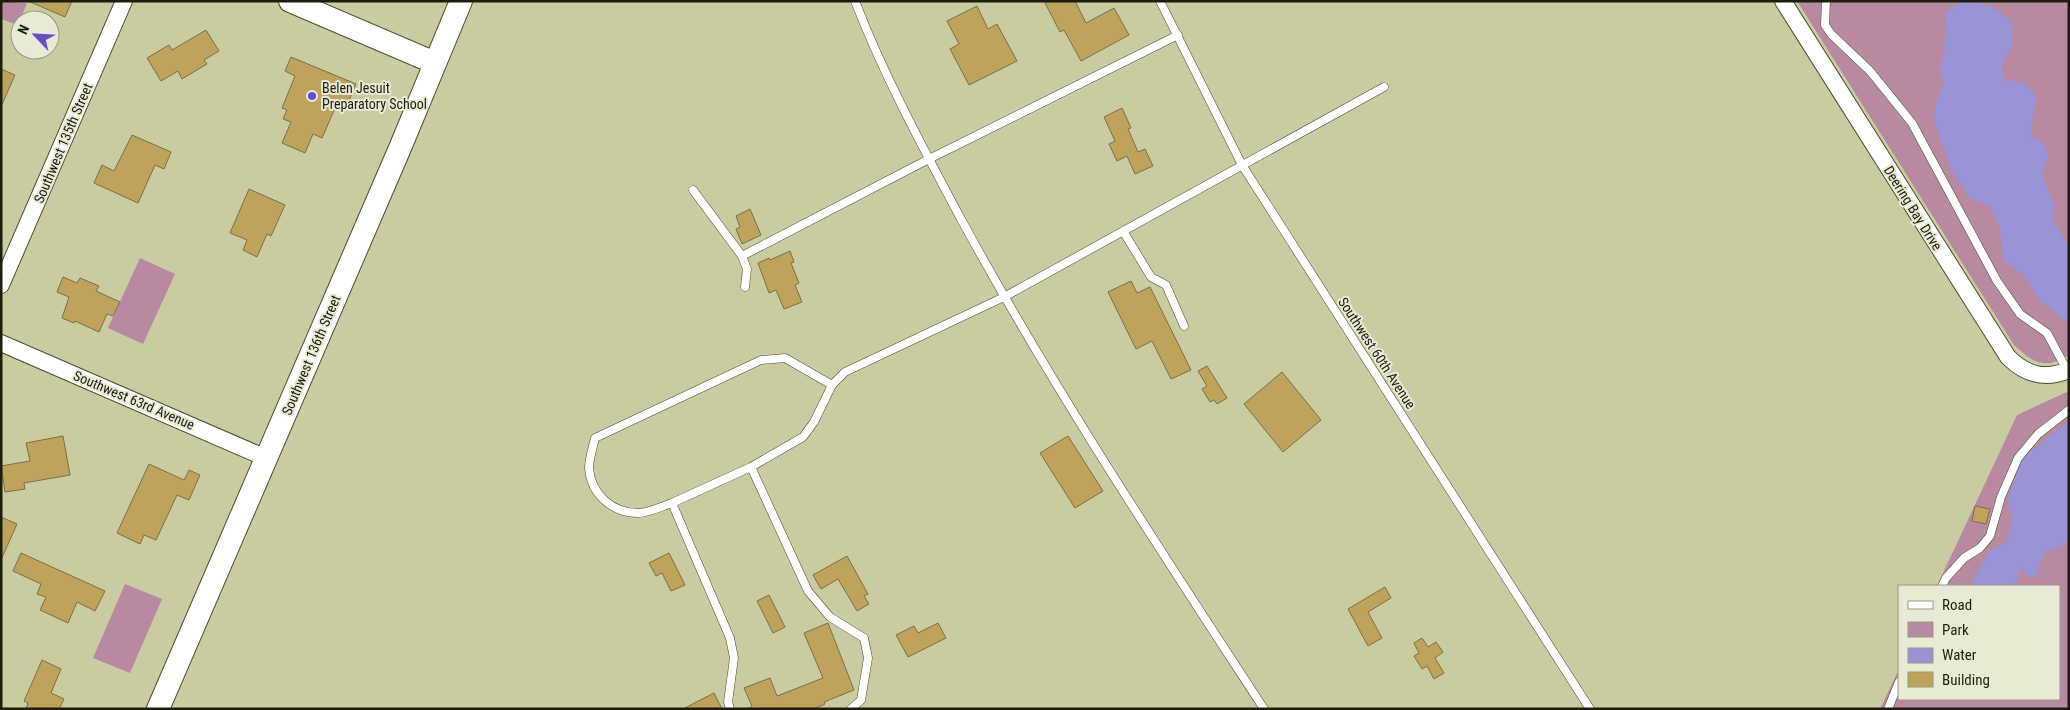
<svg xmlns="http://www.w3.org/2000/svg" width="2070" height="710" viewBox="0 0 2070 710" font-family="'Roboto Condensed',sans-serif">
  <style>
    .green { fill: #b889a0 }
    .water { fill: #9a93d5 }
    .building { fill: #bfa35c; stroke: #7d6e48 }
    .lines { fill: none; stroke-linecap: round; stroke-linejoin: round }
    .lane-casing { stroke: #4e4d27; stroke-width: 9 }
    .street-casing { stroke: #4e4d27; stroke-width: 18 }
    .secondary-casing { stroke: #4e4d27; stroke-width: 24 }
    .lane { stroke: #fff; stroke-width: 8 }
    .street { stroke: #fff; stroke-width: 16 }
    .secondary { stroke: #fff; stroke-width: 22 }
    .poi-dot { fill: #664cc5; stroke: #e9ead5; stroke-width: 2 }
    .labels { text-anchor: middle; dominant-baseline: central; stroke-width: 4; stroke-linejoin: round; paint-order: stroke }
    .poi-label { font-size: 14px; fill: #1d1d0d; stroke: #e9ead5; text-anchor: start }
    .street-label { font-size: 14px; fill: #1d1d0d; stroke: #e9ead5 }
  </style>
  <rect width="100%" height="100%" fill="#cacba1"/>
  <path class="green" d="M1 1 27 3 18 25 1 19Z
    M1797 1H2069V355C2044 370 2034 363 2014 345Z
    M140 258 175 274 143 344 108 328Z
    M2069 391V709H1880L1899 669V699H2059V586H1937L2017 415Z
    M125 584 162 599 130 673 93 658Z"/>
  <path class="water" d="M1966 1C1986 1 1996 8 2011 21 2011 28 2014 39 2012 46 2006 60 1997 64 2006 80L2022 82 2036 95C2036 109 2030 121 2031 136L2045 145 2049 152 2042 175 2055 208 2052 218 2069 247V324L2038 298 2026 278 2004 260 1999 226 1991 207 1970 198 1951 169 1934 120 1936 102 1944 83 1940 68 1944 53 1946 14 1957 4Z
    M2069 421V537L2061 547 2047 551 2040 560 2039 570 2034 578 2026 574 2022 566 2015 584 2001 586H1970L1988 553 2007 541 2012 519 2007 500 2023 457Z"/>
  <path class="building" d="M28 1H72L65 17Z
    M1044 1H1075L1086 23 1114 8 1129 35 1081 61 1064 30 1060 32Z
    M977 6 988 29 997 24 1017 61 969 85 950 49 959 44 947 21Z
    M206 30 219 51 204 60 207 64 182 79 178 71 161 81 147 58 169 45 172 50Z
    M291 57 356 84 348 103 339 99 322 138 313 134 305 153 282 143 291 122 283 119 287 110 282 108 295 76 285 71Z
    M1 69 15 75 1 107Z
    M1122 108 1131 128 1128 129 1138 152 1145 149 1153 166 1135 174 1127 156 1117 161 1109 144 1115 141 1104 117Z
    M132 135 171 152 164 169 155 165 138 203 94 183 102 165 114 171Z
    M249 189 285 205 271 236 267 234 257 257 243 250 247 240 230 233Z
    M750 209 761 235 742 244 736 229 740 227 736 216Z
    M790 251 794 262 791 263 799 283 795 285 802 302 784 309 776 290 769 293 758 263 769 258 770 260Z
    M63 277 77 283 80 278 99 286 96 291 120 302 113 316 107 314 99 332 75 321 74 323 62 318 69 297 57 292Z
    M1131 281 1137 293 1150 287 1191 370 1171 379 1152 341 1136 349 1108 292Z
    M1207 366 1227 398 1217 404 1214 400 1210 402 1202 389 1207 386 1198 371Z
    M1282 372 1321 420 1283 452 1244 404Z
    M63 436 70 475 24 483 25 489 5 492 1 466 30 461 26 443Z
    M1068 436 1103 491 1075 508 1040 453Z
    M149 464 184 480 189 470 200 475 189 500 177 495 156 540 144 535 140 544 117 533Z
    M1975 506 1990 509 1986 524 1972 521Z
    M1 517 17 524 1 560Z
    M21 553 105 591 95 611 77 602 68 623 40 610 46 597 37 594 41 584 13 571Z
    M669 553 685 585 671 591 662 573 656 576 649 563Z
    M847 556 868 594 864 596 869 604 857 611 838 579 821 589 813 575Z
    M1385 587 1391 598 1368 612 1382 638 1368 646 1348 609Z
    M769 595 785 627 773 633 757 601Z
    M828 623 854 690 824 702 825 704 814 709H748L752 706 744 688 770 678 777 696 823 678 804 633Z
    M938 623 946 638 908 657 896 635 914 626 918 633Z
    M1422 638 1428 647 1436 642 1443 652 1435 658 1444 673 1434 679 1427 666 1422 669 1414 656 1419 653 1414 643Z
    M42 660 61 669 51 693 64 699 59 709H26L28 703 24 701Z
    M714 693 722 709H683Z"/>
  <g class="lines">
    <g class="lane-casing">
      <path id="lane" d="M855 1C884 76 923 148 961 219 1053 388 1159 548 1264 709
        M1160 1 1242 165 1590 709
        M1826 1 1825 25 1831 34 1870 71 1912 123 1997 281 2020 314 2047 333 2068 372
        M693 190 742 256 929 159 1178 35
        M1123 231 1151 277 1166 285 1184 326
        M742 256 747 269 745 287
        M751 467 808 591 830 617 864 638 868 658 861 700 851 709
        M672 503 751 467 803 437 814 422 832 385 845 372 1004 297 1384 87
        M1942 586 1946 578 1964 558 1980 548 1990 536 2001 497 2018 458 2038 434 2069 410
        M730 709 728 702 734 658 730 638 672 503C662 506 649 513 638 513 613 513 591 495 589 468 589 459 593 447 595 438L761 360 785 358 832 385
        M1888 709 1899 682"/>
    </g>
    <g class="street-casing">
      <path id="street" d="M1783 1 2008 357C2026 375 2045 380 2069 370
        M1 285 124 1
        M1 343 266 458"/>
    </g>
    <g class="secondary-casing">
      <path id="secondary" d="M290 1 435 63
        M158 709 400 148 461 1"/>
    </g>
    <use href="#lane" class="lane"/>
    <use href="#street" class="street"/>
    <use href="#secondary" class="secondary"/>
  </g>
  <circle class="poi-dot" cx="312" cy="96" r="5"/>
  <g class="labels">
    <g class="poi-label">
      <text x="322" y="88">Belen Jesuit<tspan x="322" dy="16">Preparatory School</tspan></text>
    </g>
    <g class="street-label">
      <text transform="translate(63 143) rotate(-67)">Southwest 135th Street</text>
      <text transform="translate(1913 208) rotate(58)">Deering Bay Drive</text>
      <text transform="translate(1377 353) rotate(57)">Southwest 60th Avenue</text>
      <text transform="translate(311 355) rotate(-67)">Southwest 136th Street</text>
      <text transform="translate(134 400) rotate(23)">Southwest 63rd Avenue</text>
    </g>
  </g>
  <rect width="2070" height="710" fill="none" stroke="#1d1d0d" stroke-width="5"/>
  <rect x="1898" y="585" width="162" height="115" fill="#e9ead5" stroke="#979885"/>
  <rect x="1908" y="601" width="25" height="8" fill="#ffffff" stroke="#979885"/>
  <text x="1942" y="610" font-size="15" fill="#1d1d0d">Road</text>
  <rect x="1908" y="622" width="25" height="15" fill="#b889a0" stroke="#979885"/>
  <text x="1942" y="635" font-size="15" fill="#1d1d0d">Park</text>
  <rect x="1908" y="648" width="25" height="15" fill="#9a93d5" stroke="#979885"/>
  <text x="1942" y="660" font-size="15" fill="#1d1d0d">Water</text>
  <rect x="1908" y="672" width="25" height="15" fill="#bfa35c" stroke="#979885"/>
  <text x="1942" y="685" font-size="15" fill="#1d1d0d">Building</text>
  <g transform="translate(35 35) rotate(295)"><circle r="24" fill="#e9ead5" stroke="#979885"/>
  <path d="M0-4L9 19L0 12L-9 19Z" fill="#664cc5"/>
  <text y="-8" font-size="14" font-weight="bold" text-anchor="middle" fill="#1d1d0d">N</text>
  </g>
</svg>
